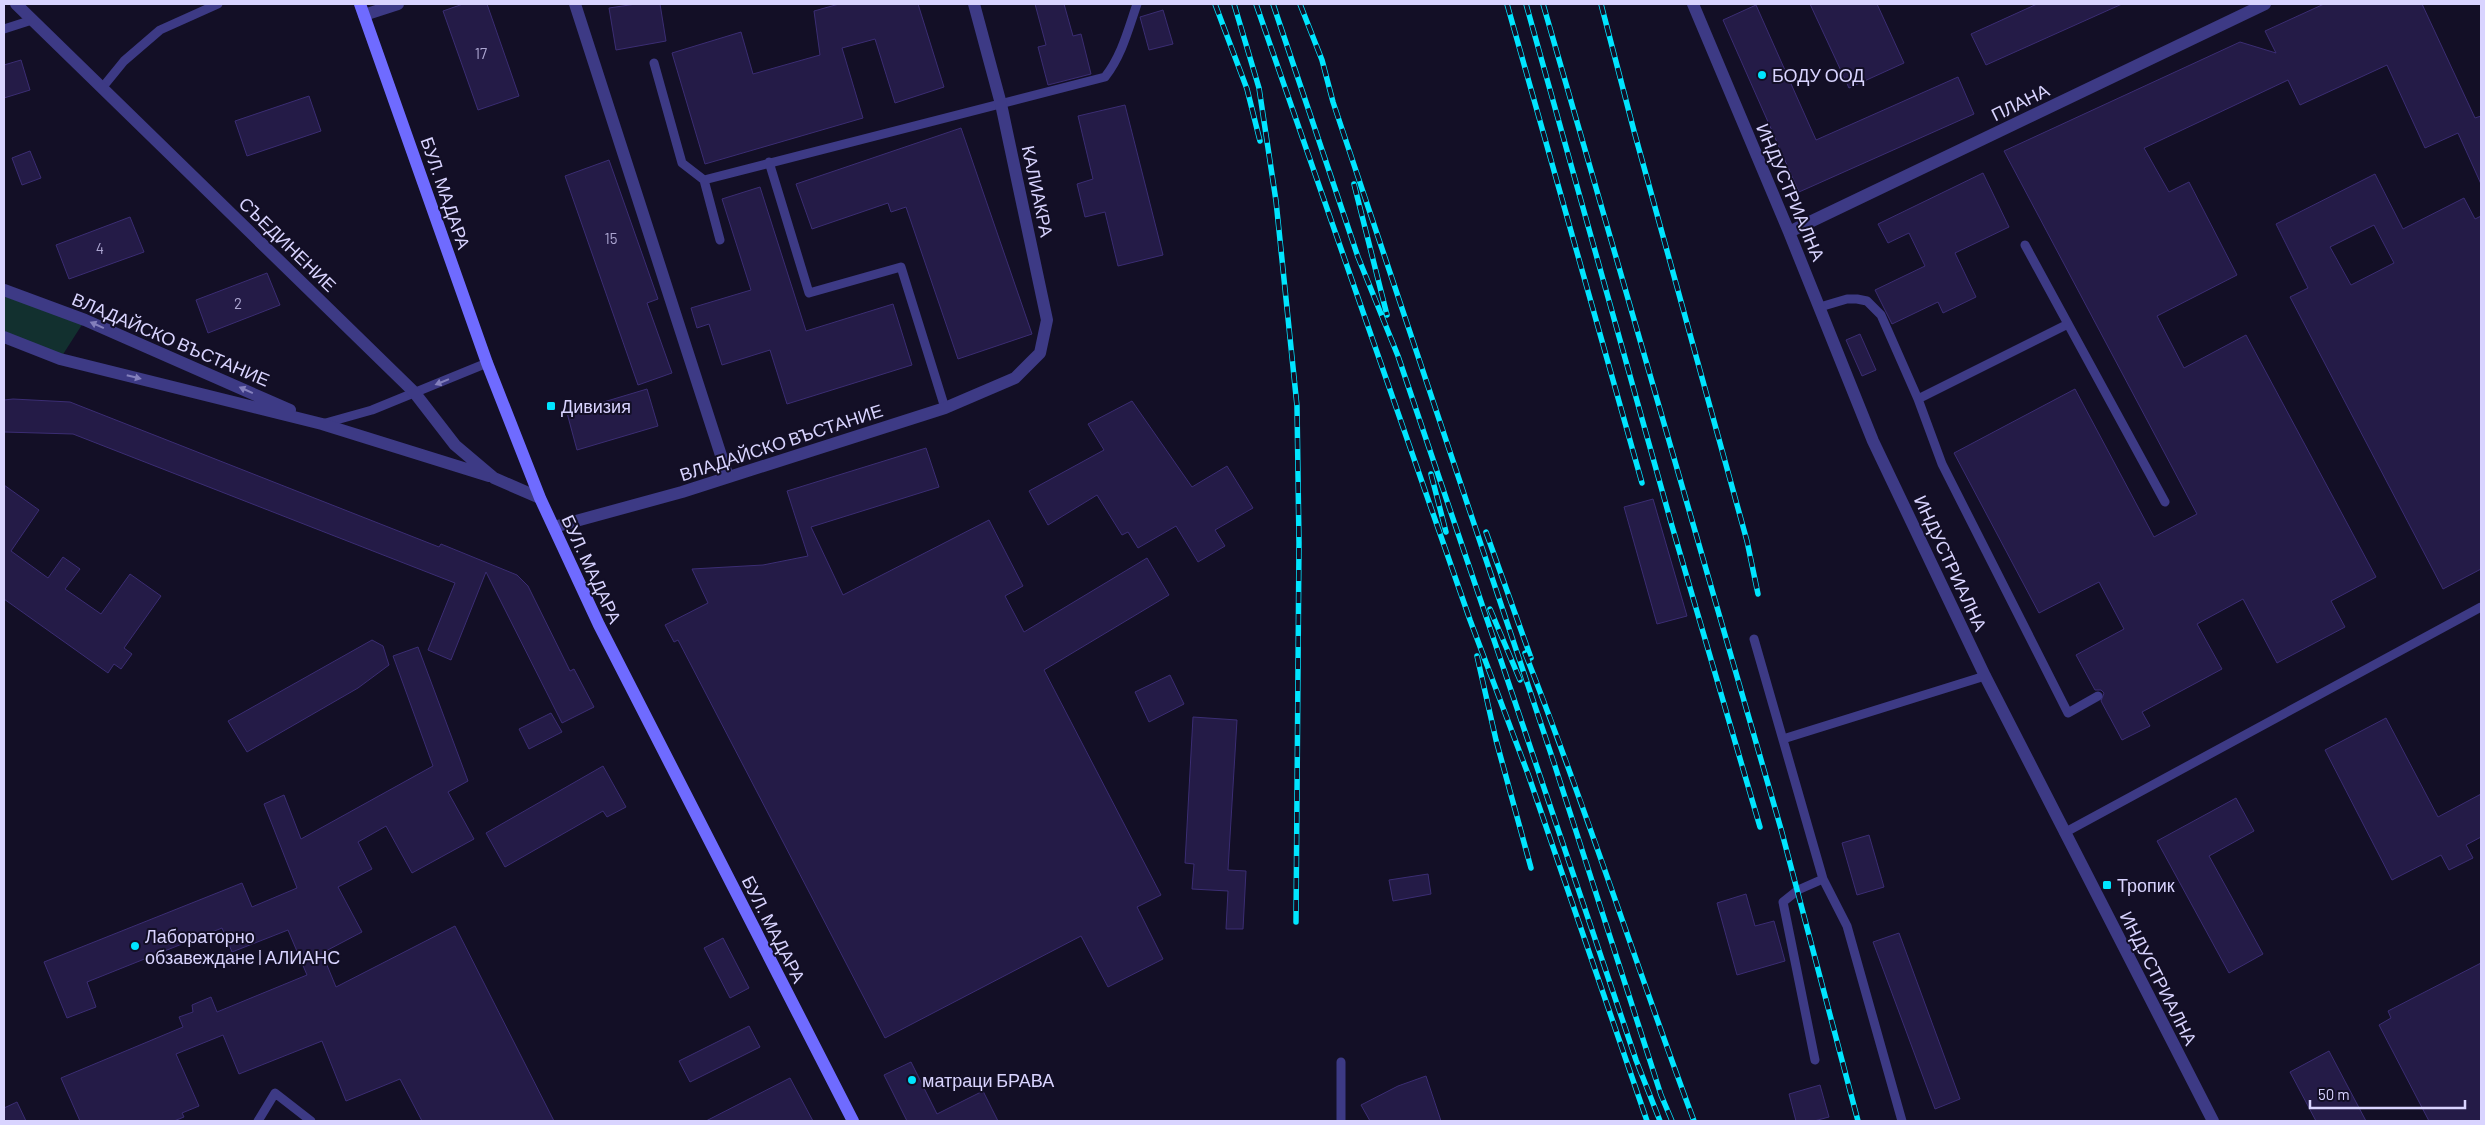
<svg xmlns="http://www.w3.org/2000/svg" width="2485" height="1125" viewBox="0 0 2485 1125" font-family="Barlow,sans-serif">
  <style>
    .green { fill: #12302f }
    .building { fill: #241b47; stroke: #3b2d73; fill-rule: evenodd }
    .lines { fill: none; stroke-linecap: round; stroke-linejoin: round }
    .lane { stroke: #3d3a85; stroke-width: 9 }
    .street { stroke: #3d3a85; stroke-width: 12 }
    .secondary { stroke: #6f6bff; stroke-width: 12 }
    .rail-casing { stroke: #00e5ff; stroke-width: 5.5 }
    .rail { stroke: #130f26; stroke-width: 4; stroke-dasharray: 11; stroke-linecap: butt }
    .oneway { fill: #837fbc }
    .poi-dot { fill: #00e5ff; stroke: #130f26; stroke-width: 2 }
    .labels { text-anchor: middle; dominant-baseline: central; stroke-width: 4; stroke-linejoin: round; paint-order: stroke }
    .number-label { font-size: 15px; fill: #aca6d1 }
    .poi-label { font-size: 18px; fill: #d9d4ff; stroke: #130f26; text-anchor: start }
    .street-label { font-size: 18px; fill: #d9d4ff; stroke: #130f26 }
  </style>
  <rect width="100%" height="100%" fill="#130f26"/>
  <path class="green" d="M4 290 85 320 60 359 4 337Z"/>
  <path class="building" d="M463 4H487L519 96 478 110 443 11Z
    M636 4H660L666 41 616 50 609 8Z
    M839 4H918L944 87 895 103 875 39 842 48 863 118 705 164 672 53 741 32 753 74 820 55 814 11Z
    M1035 4H1064L1073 36 1081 34 1091 74 1048 85 1038 47 1046 45Z
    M1810 4H1877L1904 63 1849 88Z
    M2037 4H2122L1986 65 1971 34Z
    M2324 4H2422L2475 118 2481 116V184L2458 133 2425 148 2387 65 2300 105 2288 80 2144 148 2169 192 2189 182 2237 275 2157 316 2184 368 2246 335 2376 577 2331 601 2345 627 2277 663 2243 599 2197 624 2222 669 2142 712 2150 726 2122 740 2101 701 2104 693 2101 690H2095L2076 655 2124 629 2099 582 2039 613 1954 453 2075 389 2154 537 2197 514 2004 151 2240 42 2276 53 2265 31Z
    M1756 5 1816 140 1958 77 1974 114 1799 192 1723 20Z
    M1163 10 1173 44 1149 50 1140 17Z
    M21 60 30 90 4 98V65Z
    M309 96 321 131 247 156 235 121Z
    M1125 105 1163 255 1118 266 1105 212 1085 217 1077 184 1093 179 1078 116Z
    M961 128 1032 334 958 359 906 207 891 212 888 203 812 229 796 184Z
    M30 151 41 178 22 185 12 158Z
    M609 160 658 299 647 303 672 373 638 385 565 176Z
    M1983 173 2009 227 1955 253 1976 297 1943 313 1938 302 1892 324 1875 290 1925 266 1909 233 1888 243 1878 224Z
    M2375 174 2403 229 2464 198 2475 219 2481 216V569L2443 589 2290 297 2308 288 2276 224ZM2374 225 2394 263 2351 285 2330 247Z
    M760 187 806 331 893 304 912 365 787 404 770 350 722 365 709 324 697 328 691 308 751 290 722 199Z
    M130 217 144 252 69 279 56 245Z
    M267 273 280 305 208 333 196 300Z
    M1860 334 1876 370 1862 376 1846 340Z
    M647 389 658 426 577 450 567 413Z
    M13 399 70 402 439 547 441 544 517 575 528 586 570 671 574 669 594 707 562 723 486 572 451 660 428 650 455 583 73 434 4 432V400Z
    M1132 401 1192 487 1227 466 1253 508 1215 530 1225 546 1198 562 1176 526 1138 548 1128 532 1122 535 1097 495 1048 525 1029 491 1104 450 1088 424Z
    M926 448 939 487 811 527 843 595 989 520 1023 586 1005 596 1024 632 1147 558 1169 595 1044 670 1161 895 1137 907 1163 959 1108 987 1081 936 885 1038 678 640 674 642 665 625 708 603 692 569 763 565 808 556 787 491Z
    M4 485 39 510 11 551 48 578 63 557 80 569 65 589 101 614 130 574 161 596 124 648 132 654 121 669 114 664 108 673 4 599Z
    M1653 499 1687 616 1657 624 1624 507Z
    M372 640 383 646 389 665 358 688 247 752 228 721Z
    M418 647 468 781 448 792 474 839 412 873 386 826 358 842 372 869 338 887 362 932 322 953 336 987 455 926 554 1121H422L400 1079 346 1101 322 1041 239 1074 223 1035 176 1054 199 1106 182 1113 184 1117 174 1121H80L61 1078 183 1027 179 1017 193 1012 192 1005 211 997 217 1012 307 975 288 930 232 952 222 928 87 982 96 1007 67 1018 44 962 242 883 252 907 297 888 264 804 284 795 301 839 433 766 393 656Z
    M1170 675 1184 704 1149 722 1135 692Z
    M551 713 562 732 529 749 519 729Z
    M1193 717 1237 720 1228 870 1246 871 1243 929H1226L1228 891 1192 889 1194 864 1185 863Z
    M2386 718 2438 817 2481 794V837L2466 845 2473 858 2449 870 2441 855 2392 880 2325 750Z
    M603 766 626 807 607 817 603 811 505 867 486 833Z
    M2236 798 2254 831 2209 856 2263 954 2229 973 2157 841Z
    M1869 835 1884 887 1857 895 1842 843Z
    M1428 874 1431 894 1393 901 1389 880Z
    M1746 894 1755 926 1774 921 1785 961 1737 975 1717 903Z
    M1899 933 1960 1099 1935 1109 1873 942Z
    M723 938 749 988 730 998 704 948Z
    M2481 963V1121H2429L2379 1025 2391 1018 2388 1011Z
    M749 1026 760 1047 690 1082 679 1061Z
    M2329 1051 2366 1121H2316L2290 1072Z
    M911 1062 937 1114 983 1091 998 1121H907L884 1075Z
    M1426 1076 1441 1121H1370L1361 1105 1398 1086Z
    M790 1078 813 1121H706Z
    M1820 1085 1829 1117 1814 1121H1796L1789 1094Z
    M17 1102 26 1121H4V1108Z"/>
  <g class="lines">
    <path class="lane" d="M4 29 32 20
      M654 63 682 163 704 180 720 240
      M102 88 124 61 160 30 218 4
      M769 162 809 293 901 267 945 408
      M704 180 1105 77C1122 55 1128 30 1137 4
      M2025 245 2165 502
      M1820 307 1847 299H1857L1867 301 1881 315 1918 399 1942 464 2068 713 2098 696
      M1918 399 2068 324
      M322 424 372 410 487 363
      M1754 639 1823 879 1847 926 1902 1121
      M1783 739 1985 676
      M2064 833 2481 607
      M1815 1060 1783 902 1798 890 1823 879
      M1341 1062V1121
      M258 1121 275 1093 311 1121"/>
    <path class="street" d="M16 4 414 392 455 445 494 478 540 498
      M575 4 728 477
      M1693 4 1789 232 1873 441 1985 676 2213 1121
      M364 15 398 4
      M1789 232 2265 4
      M4 290 85 320 290 410
      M4 337 60 359 322 424 489 476
      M554 527 682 492 945 408 1015 378 1040 353 1047 320 1001 104 974 4"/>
    <path class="secondary" d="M360 4 487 363 540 498 599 625 853 1121"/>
    <g class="rail-casing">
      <path id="rail" d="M1215 4 1247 89 1260 141
        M1234 4 1259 88 1276 201 1297 406 1299 543 1296 922
        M1256 4 1470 620 1528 774 1647 1121
        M1273 4 1358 257 1398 356 1636 1060 1660 1121
        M1300 4 1322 60 1333 102 1554 763 1661 1095 1672 1121
        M1507 4 1642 483
        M1526 4 1672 526 1760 827
        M1543 4 1781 829 1858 1121
        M1601 4 1634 131 1747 541 1758 594
        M1354 184 1387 315
        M1431 474 1446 532
        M1486 532 1531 658
        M1490 609 1520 680
        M1525 653C1586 807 1636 966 1694 1121
        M1477 656 1496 740 1531 868"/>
    </g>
    <use href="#rail" class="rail"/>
  </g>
  <defs><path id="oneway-solid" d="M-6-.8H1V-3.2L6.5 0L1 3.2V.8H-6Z" transform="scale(1.25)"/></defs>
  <g class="oneway">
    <use href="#oneway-solid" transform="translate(97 325) rotate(-156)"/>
    <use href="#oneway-solid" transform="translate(134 377) rotate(14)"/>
    <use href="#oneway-solid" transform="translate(442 382) rotate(158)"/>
    <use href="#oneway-solid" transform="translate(246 390) rotate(-156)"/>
  </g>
  <g class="poi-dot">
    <circle cx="1762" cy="75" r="5"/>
    <rect x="546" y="401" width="10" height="10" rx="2.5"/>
    <rect x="2102" y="880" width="10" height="10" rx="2.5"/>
    <circle cx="135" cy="946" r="5"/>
    <circle cx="912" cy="1080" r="5"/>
  </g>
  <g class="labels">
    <g class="number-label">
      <text x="481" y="53">17</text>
      <text x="611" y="238">15</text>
      <text x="100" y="248">4</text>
      <text x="238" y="303">2</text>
    </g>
    <g class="poi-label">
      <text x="1772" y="75">БОДУ ООД</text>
      <text x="561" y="406">Дивизия</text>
      <text x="2117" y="885">Тропик</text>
      <text x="145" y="936">Лабораторно<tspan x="145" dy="21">обзавеждане | АЛИАНС</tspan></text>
      <text x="922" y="1080">матраци БРАВА</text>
    </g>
    <g class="street-label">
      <text transform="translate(2020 102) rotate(-26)">ПЛАНА</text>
      <text transform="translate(1038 191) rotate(78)">КАЛИАКРА</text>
      <text transform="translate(1791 192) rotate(67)">ИНДУСТРИАЛНА</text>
      <text transform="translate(446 193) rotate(71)">БУЛ. МАДАРА</text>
      <text transform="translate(288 244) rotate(44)">СЪЕДИНЕНИЕ</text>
      <text transform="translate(171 339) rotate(23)">ВЛАДАЙСКО ВЪСТАНИЕ</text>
      <text transform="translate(781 442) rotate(-18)">ВЛАДАЙСКО ВЪСТАНИЕ</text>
      <text transform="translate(1951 563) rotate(65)">ИНДУСТРИАЛНА</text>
      <text transform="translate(592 569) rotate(65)">БУЛ. МАДАРА</text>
      <text transform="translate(774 929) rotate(63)">БУЛ. МАДАРА</text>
      <text transform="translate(2159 978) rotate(63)">ИНДУСТРИАЛНА</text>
    </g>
  </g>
  <rect width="2485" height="1125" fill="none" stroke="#d9d4ff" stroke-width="10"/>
  <path d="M2310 1100v8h155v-8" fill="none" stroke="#d9d4ff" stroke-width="2.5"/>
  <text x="2318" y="1100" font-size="15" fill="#d9d4ff" stroke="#130f26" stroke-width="4" paint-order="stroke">50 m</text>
</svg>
